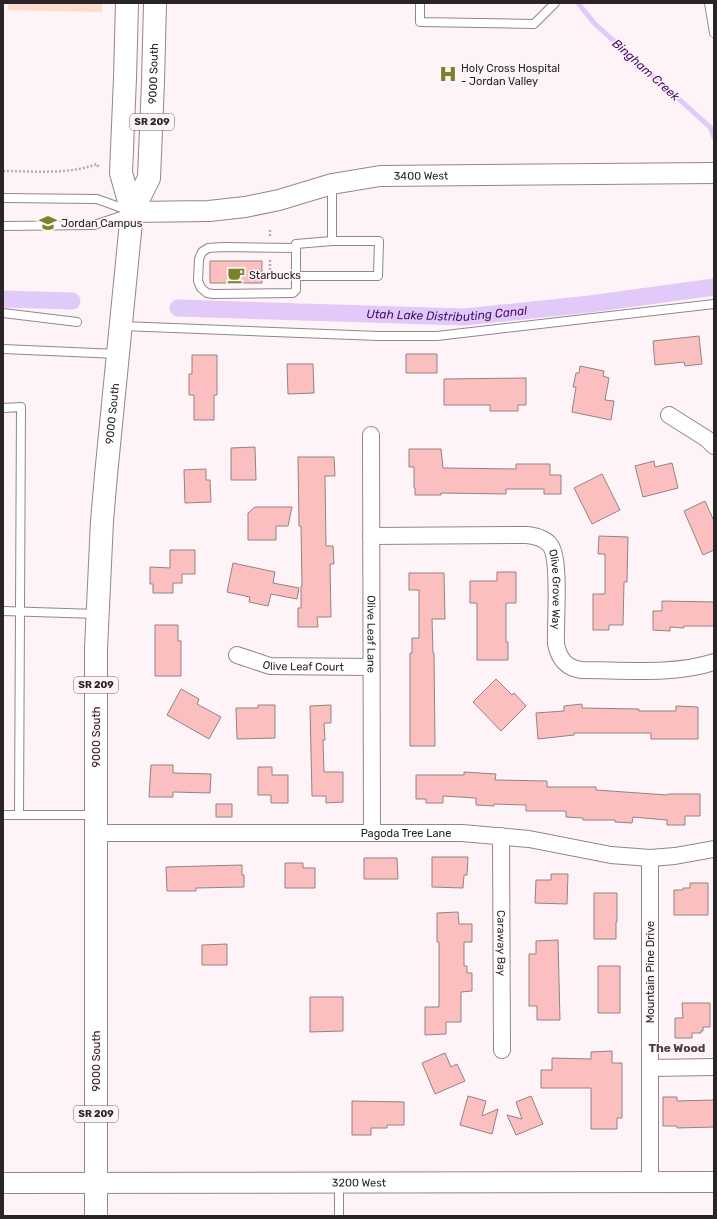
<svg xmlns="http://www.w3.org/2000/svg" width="717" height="1219" viewBox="0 0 717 1219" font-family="Rubik,sans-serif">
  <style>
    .green { fill: #fedbcd }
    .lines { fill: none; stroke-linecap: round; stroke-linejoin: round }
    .stream { stroke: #e1c9f9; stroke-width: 5 }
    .canal { stroke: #e1c9f9; stroke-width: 17 }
    .building { fill: #fbbfbf; stroke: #948383 }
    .service-casing { stroke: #95858b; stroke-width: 10 }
    .minor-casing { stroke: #95858b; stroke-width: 18 }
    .tertiary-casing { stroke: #95858b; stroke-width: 22 }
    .primary-casing { stroke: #95858b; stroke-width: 24 }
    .path { stroke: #b8aeb2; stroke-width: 2.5; stroke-dasharray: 2 2; stroke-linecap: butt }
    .service { stroke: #fff; stroke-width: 8 }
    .minor { stroke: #fff; stroke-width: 16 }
    .tertiary { stroke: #fff; stroke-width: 20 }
    .primary { stroke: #fff; stroke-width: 22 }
    .labels { text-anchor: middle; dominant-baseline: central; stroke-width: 3; stroke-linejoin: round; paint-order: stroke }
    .shield { fill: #fef3f7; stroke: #6a6265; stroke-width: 1 }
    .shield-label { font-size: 10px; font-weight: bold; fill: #2a2426 }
    .poi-label { font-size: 11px; fill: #2a2426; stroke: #fef3f7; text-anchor: start }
    .street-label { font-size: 11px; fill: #2a2426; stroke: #fef3f7 }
    .water-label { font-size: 12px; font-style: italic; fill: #450c68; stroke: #fef3f7 }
    .neighbourhood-label { font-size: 12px; font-weight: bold; fill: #4b3d42; stroke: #fef3f7 }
  </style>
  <rect width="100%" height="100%" fill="#fef3f7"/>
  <path class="green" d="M8 3H102V12L8 10Z"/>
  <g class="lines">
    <path class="stream" d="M578 3 595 24 710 127 714 137"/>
    <g class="canal">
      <path d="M3 299 72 301"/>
      <path id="s1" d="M178 308 464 317 590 304 714 287"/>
    </g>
  </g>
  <path class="building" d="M210 261H262V283H210Z
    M699 336 702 364 685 366 684 362 655 365 653 341Z
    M406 354H437V373H406Z
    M192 355H217V395H214V420H194V395H189V374H192Z
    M287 364H313L314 393 288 394Z
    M580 366 604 371 603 376 609 378 605 400 614 401 611 420 572 412 576 387H573L576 373H579Z
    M526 378V405H518V411H490V405H444V379Z
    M255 447 256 480H231V448Z
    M409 449H441L443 468 516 469V464H550V475H561V494H544V489H506V494L441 493V495H415V488H414V467H409Z
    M298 457H334L335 476H325L326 546H333L334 564H330L331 617H317L318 627H298V608H301V586H302L301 526H299Z
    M654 461 655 467 672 463 678 488 643 497 635 466Z
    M206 469V480H210L211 502 185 503 184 470Z
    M602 474 620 510 592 524 574 488Z
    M705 501 714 521V550L703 555 684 511Z
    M255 507H292L288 526H276V540H248V513Z
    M599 536 628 537 627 582H624L623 625H609V630H593V594H605V554H598Z
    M170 550H195V574H182V583H173V593H153V584H150V567L170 568Z
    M233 563 275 572 273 583 299 588 297 599 271 594 268 606 249 602 250 597 227 592Z
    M497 572H516V603H506V642H508V660H477V603H470V581H497Z
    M409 573H444L445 619H432L433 653H434L435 746H410V653H412V638H419V590H409Z
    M662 601 714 602V626H684V628L670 627V631L653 630V611H662Z
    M155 625H178V641H181V676H155Z
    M496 679 512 695 514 693 526 706 501 731 473 702Z
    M181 689 199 699 197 704 221 717 209 739 167 715Z
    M582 704V708L639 709V711H676V706L698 707V739H651V733H574V735L538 739 536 713 564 711V706Z
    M258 705H275V738L237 739 236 708H258Z
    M331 705V723H324L325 740H323L324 772H343V802L326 803V796H312L310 706Z
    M151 765H173V773L211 774 210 793 173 792V797H149Z
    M258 767H272V775H288V803H271V795H258Z
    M464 772 496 774 495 780 547 781V787H596V790L667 795 668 794H700V816H685V825H667V820L633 817 632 823 615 822V820H583V818L566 817V811H526V805L494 804V806L476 805V798L443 796V803H426V799H416V775H464Z
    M216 804H232V817H216Z
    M432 857H468L467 875H464L463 888 432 887Z
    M364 858H397L398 879H364Z
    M285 863H303V868H315V888H285Z
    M242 865V875H244V887L196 888V891H167L166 867Z
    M551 874H568L567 904 535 903 536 880H551Z
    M690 883H708V915H674V890H683V888H690Z
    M594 893H617V922H616V939H594Z
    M458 912 459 924H472V942H464V966H467V973H472V991L461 992V1022H446V1034L425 1035V1007H439V942H437V913Z
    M558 940 560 1020H537V1006H529V954H536V941Z
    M227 944V965H202V945Z
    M598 966H620V1013H598Z
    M310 997H343V1031L310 1032Z
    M682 1003H710V1027H703V1031H701V1033H692V1038H675V1018H683Z
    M612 1051V1063H622V1118H617V1129H591V1088H541V1070H552V1058L591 1059V1052Z
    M445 1053 451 1067 457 1064 465 1081 435 1094 422 1063Z
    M468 1096 486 1101 482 1116 498 1109 492 1134 460 1125Z
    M531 1096 543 1124 516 1135 507 1115 522 1119 516 1102Z
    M663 1097H677V1101L714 1100V1127L677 1128V1126H663Z
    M352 1101 404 1102V1125H387V1128H371V1135H352Z"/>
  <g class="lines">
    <g class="service-casing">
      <path id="service" d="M420 3V22L534 24 555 3
        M709 3 714 33
        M332 185V241H379L378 276H296V244L332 241
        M3 198 97 199 130 211
        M3 226 94 225 130 213
        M296 248 223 247 208 248 202 252 199 259 198 281 201 288 207 293 213 294 293 293 296 290V276
        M3 313 77 322
        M122 326 379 336H437L714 304
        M3 349 118 354
        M3 408 21 407 19 815
        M3 611 97 614
        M3 815H95
        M339 1182V1216"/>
    </g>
    <g class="minor-casing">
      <g id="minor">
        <path d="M669 415 707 439 714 446"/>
        <path id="s2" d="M371 435 372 833"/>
        <path id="s3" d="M371 536 527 535C535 536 545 538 550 545 561 558 555 623 556 644 559 659 566 668 582 670 623 670 676 675 714 662"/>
        <path id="s4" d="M237 655 270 666 371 667"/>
        <path id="s5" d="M96 833H462L529 839 611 855 650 858 675 856 714 849"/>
        <path id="s6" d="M501 836 502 1050"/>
        <path d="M650 858V1181"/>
        <path d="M650 1068 714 1067"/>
      </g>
    </g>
    <g class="tertiary-casing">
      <g id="tertiary">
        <path id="s7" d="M132 212 209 211 245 207 279 200 332 184 380 176 714 173"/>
        <path id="s8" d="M3 1183 714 1182"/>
      </g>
    </g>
    <g class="primary-casing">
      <g id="primary">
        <path d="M127 3 125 78 121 173 132 212"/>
        <path id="s9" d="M96 1216V649L102 521 106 475 132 212 149 178 153 82 155 3"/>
      </g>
    </g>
    <path class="path" d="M3 171C34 171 68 175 97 164L99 168
      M270 230V237
      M262 278H270V259"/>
    <use href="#service" class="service"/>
    <use href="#minor" class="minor"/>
    <use href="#tertiary" class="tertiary"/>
    <use href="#primary" class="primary"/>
  </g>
  <defs>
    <g id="hospital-bare" transform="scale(1.38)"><path d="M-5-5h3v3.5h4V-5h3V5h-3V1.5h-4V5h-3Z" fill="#7a822d" stroke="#fef3f7" stroke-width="2.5" paint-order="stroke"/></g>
    <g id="university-bare" transform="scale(1.38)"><path d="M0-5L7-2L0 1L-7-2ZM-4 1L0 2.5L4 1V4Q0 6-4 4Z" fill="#7a822d" stroke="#fef3f7" stroke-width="2.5" paint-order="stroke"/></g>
    <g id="cafe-bare" transform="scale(1.38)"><path d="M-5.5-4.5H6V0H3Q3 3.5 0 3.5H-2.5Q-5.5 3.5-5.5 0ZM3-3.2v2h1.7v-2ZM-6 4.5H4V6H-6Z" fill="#7a822d" stroke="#fef3f7" stroke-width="2.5" paint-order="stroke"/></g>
  </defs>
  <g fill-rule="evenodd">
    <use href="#hospital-bare" x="448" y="74"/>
    <use href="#university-bare" x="48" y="223"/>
    <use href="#cafe-bare" x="236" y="275"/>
  </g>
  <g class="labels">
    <g class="shield">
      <rect x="130" y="114" width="44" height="16" rx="3"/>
      <rect x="74" y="677" width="44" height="16" rx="3"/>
      <rect x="74" y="1106" width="44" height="16" rx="3"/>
    </g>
    <g class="shield-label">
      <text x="152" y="122">SR 209</text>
      <text x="96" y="685">SR 209</text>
      <text x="96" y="1114">SR 209</text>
    </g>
    <g class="poi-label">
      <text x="461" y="68">Holy Cross Hospital<tspan x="461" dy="13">- Jordan Valley</tspan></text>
      <text x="61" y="223">Jordan Campus</text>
      <text x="249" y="275">Starbucks</text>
    </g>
    <g class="street-label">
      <text stroke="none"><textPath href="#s9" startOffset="1148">9000 South</textPath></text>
      <text stroke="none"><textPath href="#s7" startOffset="293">3400 West</textPath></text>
      <text stroke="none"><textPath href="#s9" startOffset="803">9000 South</textPath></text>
      <text stroke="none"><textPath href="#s3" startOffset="227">Olive Grove Way</textPath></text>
      <text stroke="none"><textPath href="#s2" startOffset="199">Olive Leaf Lane</textPath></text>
      <text stroke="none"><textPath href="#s4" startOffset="68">Olive Leaf Court</textPath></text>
      <text transform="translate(96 737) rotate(-90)">9000 South</text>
      <text stroke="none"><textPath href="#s5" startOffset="310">Pagoda Tree Lane</textPath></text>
      <text stroke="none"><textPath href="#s6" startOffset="107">Caraway Bay</textPath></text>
      <text transform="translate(650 972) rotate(-90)">Mountain Pine Drive</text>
      <text transform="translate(96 1061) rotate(-90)">9000 South</text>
      <text stroke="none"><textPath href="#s8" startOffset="356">3200 West</textPath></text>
    </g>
    <g class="water-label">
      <text transform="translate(646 70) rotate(42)">Bingham Creek</text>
      <text stroke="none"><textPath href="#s1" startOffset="269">Utah Lake Distributing Canal</textPath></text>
    </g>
    <g class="neighbourhood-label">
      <text x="677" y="1048">The Wood</text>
    </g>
  </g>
  <rect width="717" height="1219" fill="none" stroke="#2a2426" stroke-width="8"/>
</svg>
